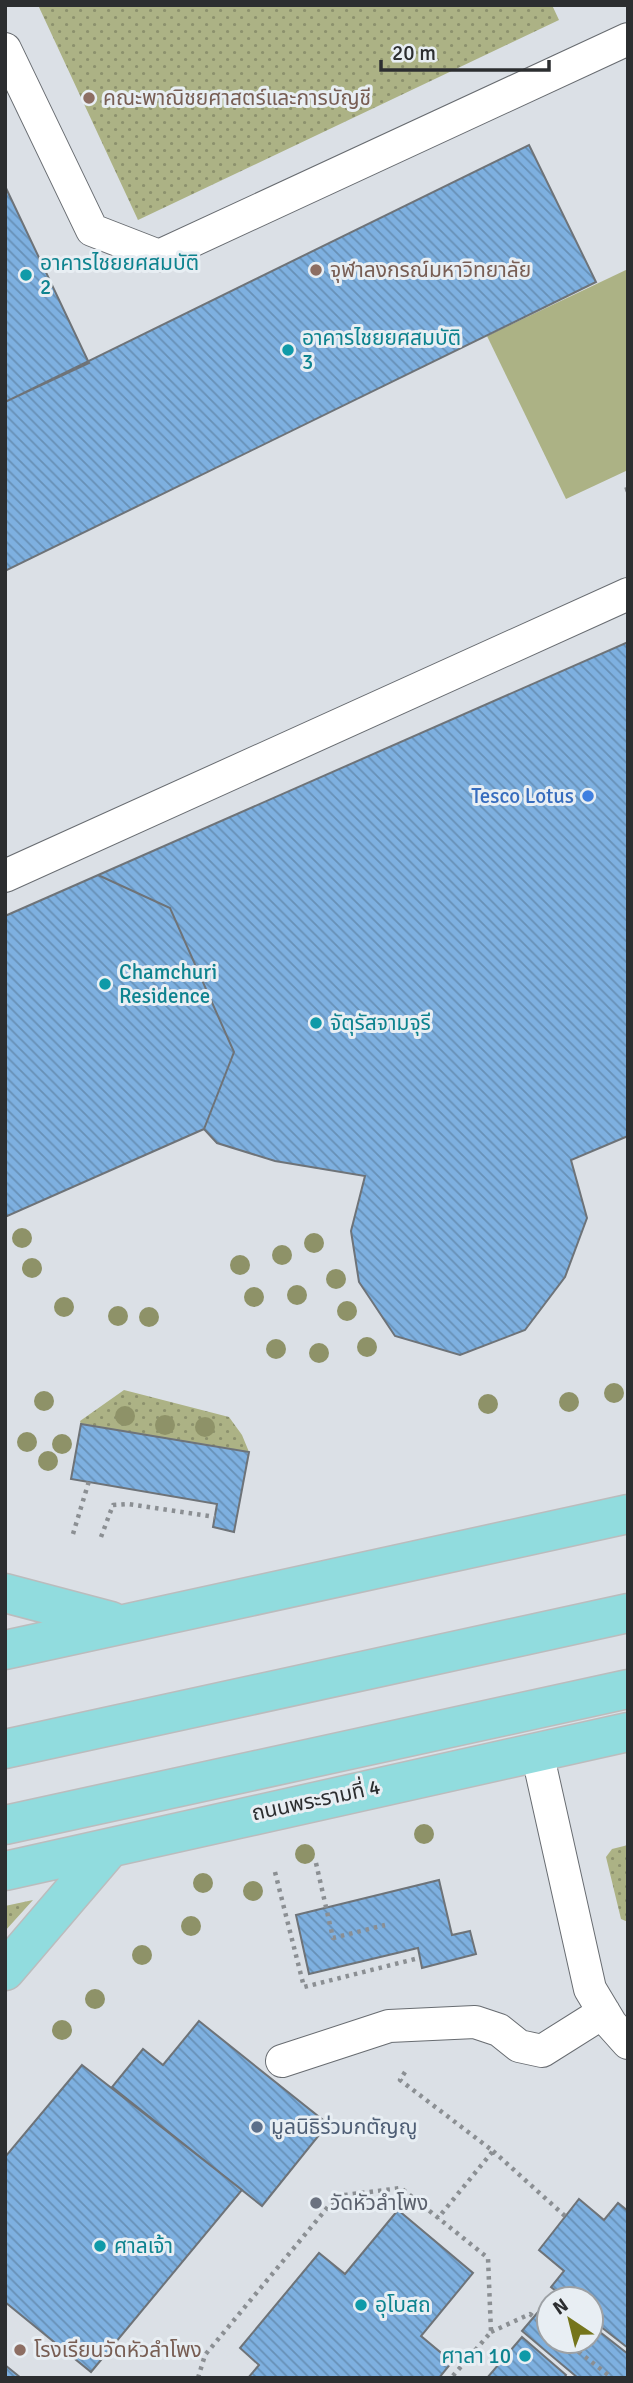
<svg xmlns="http://www.w3.org/2000/svg" width="633" height="2383" viewBox="0 0 633 2383" font-family="Signika,'Noto Sans Thai',sans-serif">
  <style>
    .grass { fill: url(#grass-dots) }
    .pitch { fill: #acb285 }
    .building { fill: url(#building-back-hatch); stroke: #6e7378; stroke-width: 2 }
    .lines { fill: none; stroke-linecap: round; stroke-linejoin: round }
    .lane-casing { stroke: #686c71; stroke-width: 34 }
    .primary-casing { stroke: #bbbcbd; stroke-width: 41 }
    .path { stroke: #8b8f93; stroke-width: 4.5; stroke-dasharray: 3.5 5; stroke-linecap: butt }
    .lane { stroke: #fff; stroke-width: 32 }
    .primary { stroke: #91dcde; stroke-width: 38 }
    .tree { fill: #8e9268 }
    .education-dot { fill: #8d6e63; stroke: #e8eef3; stroke-width: 2.5 }
    .culture-dot { fill: #0f9aa8; stroke: #e8eef3; stroke-width: 2.5 }
    .shop-dot { fill: #3f7fe0; stroke: #e8eef3; stroke-width: 2.5 }
    .service-dot { fill: #5c6f8a; stroke: #e8eef3; stroke-width: 2.5 }
    .worship-dot { fill: #6b7280; stroke: #e8eef3; stroke-width: 2.5 }
    .labels { text-anchor: middle; dominant-baseline: central; stroke-width: 6; stroke-linejoin: round; paint-order: stroke }
    .education-label { font-size: 21px; fill: #785e54; stroke: #e8eef3; text-anchor: start }
    .culture-label { font-size: 21px; fill: #0d838f; stroke: #e8eef3; text-anchor: start }
    .shop-label { font-size: 21px; fill: #366cbe; stroke: #e8eef3; text-anchor: end }
    .street-label { font-size: 21px; fill: #2c2e30; stroke: #e8eef3 }
    .service-label { font-size: 21px; fill: #4e5e75; stroke: #e8eef3; text-anchor: start }
    .worship-label { font-size: 21px; fill: #5b616d; stroke: #e8eef3; text-anchor: start }
  </style>
  <defs>
    <pattern id="grass-dots" width="8" height="8" patternUnits="userSpaceOnUse" patternTransform="scale(1.75)"><rect width="8" height="8" fill="#acb285"/><path d="M2 2h.1M6 6h.1" fill="none" stroke="#8c916d" stroke-width="1.8" stroke-linecap="round"/></pattern>
    <pattern id="building-back-hatch" width="6" height="6" patternUnits="userSpaceOnUse" patternTransform="scale(1.75)"><rect width="6" height="6" fill="#7eb0e0"/><path d="M-1 5l2 2M0 0l6 6M5-1l2 2" fill="none" stroke="#6790b6"/></pattern>
  </defs>
  <rect width="100%" height="100%" fill="#dbe0e6"/>
  <path class="grass" d="M38 5H552L559 20 138 220Z
    M124 1390 229 1417 242 1435 249 1452 81 1424 80 1421Z
    M628 1845V1922L621 1919 606 1857 612 1849Z
    M33 1900 5 1931V1906Z"/>
  <path class="pitch" d="M628 269V470L566 499 487 336Z"/>
  <path class="building" d="M529 145 596 282 5 571V402Z
    M5 186 89 363 5 402Z
    M628 642V1136L571 1160 587 1218 565 1277 525 1330 460 1355 395 1336 359 1282 351 1231 365 1176 275 1161 217 1143 204 1129 5 1217V916Z
    M98 875 170 908 234 1052 204 1129 5 1217V916Z
    M81 1424 249 1452 234 1532 213 1527 217 1504 71 1479Z
    M439 1880 452 1935 470 1931 476 1954 422 1968 418 1948 309 1974 296 1915Z
    M199 2021 328 2124 262 2206 112 2087 143 2049 163 2065Z
    M82 2065 242 2190 91 2372 5 2302V2157Z
    M579 2199 604 2220 618 2203 628 2211V2348L591 2319V2299H566L551 2287 564 2271 539 2250Z
    M398 2210 473 2273 421 2336 452 2362 439 2378H248L259 2365 240 2348 319 2253 345 2274Z
    M549 2299V2341H591V2325L628 2354V2378H578L522 2331Z
    M522 2337 566 2375 564 2378H487Z
    M5 2365 21 2378H5Z"/>
  <g class="lines">
    <g class="lane-casing">
      <path id="lane" d="M5 49 92 230 159 256 628 39
        M5 876 628 594
        M537 1752 590 1989 611 2024 628 2043
        M282 2061 389 2026 475 2022 499 2030 519 2046 542 2051 604 2012"/>
    </g>
    <g class="primary-casing">
      <path id="primary" d="M5 1593 111 1621
        M5 1650 628 1514
        M5 1749 628 1613
        M5 1825 628 1689
        M5 1871 628 1732
        M5 1971 110 1848"/>
    </g>
    <path class="path" d="M625 490 628 489
      M73 1534 89 1481
      M101 1537 113 1505 128 1504 215 1517
      M316 1863 333 1938 385 1925
      M275 1872 304 1987 419 1958
      M405 2072 400 2080 493 2151 438 2218
      M493 2151 565 2216
      M491 2332 530 2314 549 2329
      M565 2341 612 2378
      M198 2378 205 2355 337 2196 401 2188 488 2258 491 2332 451 2378"/>
    <use href="#lane" class="lane"/>
    <use href="#primary" class="primary"/>
  </g>
  <g class="tree">
    <circle cx="22" cy="1238" r="10"/>
    <circle cx="314" cy="1243" r="10"/>
    <circle cx="282" cy="1255" r="10"/>
    <circle cx="240" cy="1265" r="10"/>
    <circle cx="32" cy="1268" r="10"/>
    <circle cx="336" cy="1279" r="10"/>
    <circle cx="297" cy="1295" r="10"/>
    <circle cx="254" cy="1297" r="10"/>
    <circle cx="64" cy="1307" r="10"/>
    <circle cx="347" cy="1311" r="10"/>
    <circle cx="118" cy="1316" r="10"/>
    <circle cx="149" cy="1317" r="10"/>
    <circle cx="367" cy="1347" r="10"/>
    <circle cx="276" cy="1349" r="10"/>
    <circle cx="319" cy="1353" r="10"/>
    <circle cx="614" cy="1393" r="10"/>
    <circle cx="44" cy="1401" r="10"/>
    <circle cx="569" cy="1402" r="10"/>
    <circle cx="488" cy="1404" r="10"/>
    <circle cx="125" cy="1416" r="10"/>
    <circle cx="165" cy="1425" r="10"/>
    <circle cx="205" cy="1427" r="10"/>
    <circle cx="27" cy="1442" r="10"/>
    <circle cx="62" cy="1444" r="10"/>
    <circle cx="48" cy="1461" r="10"/>
    <circle cx="424" cy="1834" r="10"/>
    <circle cx="305" cy="1854" r="10"/>
    <circle cx="203" cy="1883" r="10"/>
    <circle cx="253" cy="1891" r="10"/>
    <circle cx="191" cy="1926" r="10"/>
    <circle cx="142" cy="1955" r="10"/>
    <circle cx="95" cy="1999" r="10"/>
    <circle cx="62" cy="2030" r="10"/>
  </g>
  <g class="education-dot">
    <circle cx="89" cy="98" r="7"/>
    <circle cx="316" cy="270" r="7"/>
    <circle cx="20" cy="2350" r="7"/>
  </g>
  <g class="culture-dot">
    <circle cx="26" cy="275" r="7"/>
    <circle cx="288" cy="350" r="7"/>
    <circle cx="105" cy="984" r="7"/>
    <circle cx="316" cy="1023" r="7"/>
    <circle cx="100" cy="2246" r="7"/>
    <circle cx="361" cy="2305" r="7"/>
    <circle cx="525" cy="2356" r="7"/>
  </g>
  <circle class="shop-dot" cx="588" cy="796" r="7"/>
  <circle class="service-dot" cx="257" cy="2127" r="7"/>
  <circle class="worship-dot" cx="316" cy="2203" r="7"/>
  <g class="labels">
    <g class="education-label">
      <text x="103" y="98">คณะพาณิชยศาสตร์และการบัญชี</text>
      <text x="330" y="270">จุฬาลงกรณ์มหาวิทยาลัย</text>
      <text x="34" y="2350">โรงเรียนวัดหัวลำโพง</text>
    </g>
    <g class="culture-label">
      <text x="40" y="263">อาคารไชยยศสมบัติ<tspan x="40" dy="24">2</tspan></text>
      <text x="302" y="338">อาคารไชยยศสมบัติ<tspan x="302" dy="24">3</tspan></text>
      <text x="119" y="972">Chamchuri<tspan x="119" dy="24">Residence</tspan></text>
      <text x="330" y="1023">จัตุรัสจามจุรี</text>
      <text x="114" y="2246">ศาลเจ้า</text>
      <text x="375" y="2305">อุโบสถ</text>
      <text x="511" y="2356" text-anchor="end">ศาลา 10</text>
    </g>
    <g class="shop-label">
      <text x="574" y="796">Tesco Lotus</text>
    </g>
    <g class="street-label">
      <text transform="translate(316 1800) rotate(-12)">ถนนพระรามที่ 4</text>
    </g>
    <g class="service-label">
      <text x="271" y="2127">มูลนิธิร่วมกตัญญู</text>
    </g>
    <g class="worship-label">
      <text x="330" y="2203">วัดหัวลำโพง</text>
    </g>
  </g>
  <rect width="633" height="2383" fill="none" stroke="#2c2e30" stroke-width="14"/>
  <g transform="translate(570 2320) rotate(325)"><circle r="33" fill="#e8eef3" stroke="#9da1a5" stroke-width="2"/>
  <path d="M0-5L12 26L0 18L-12 26Z" fill="#75751b"/>
  <text y="-10" font-size="19" font-weight="bold" text-anchor="middle" fill="#2c2e30">N</text>
  </g>
  <path d="M381 60v10h168v-10" fill="none" stroke="#2c2e30" stroke-width="3.5"/>
  <text x="392" y="60" font-size="21" fill="#2c2e30" stroke="#e8eef3" stroke-width="5" paint-order="stroke">20 m</text>
</svg>
